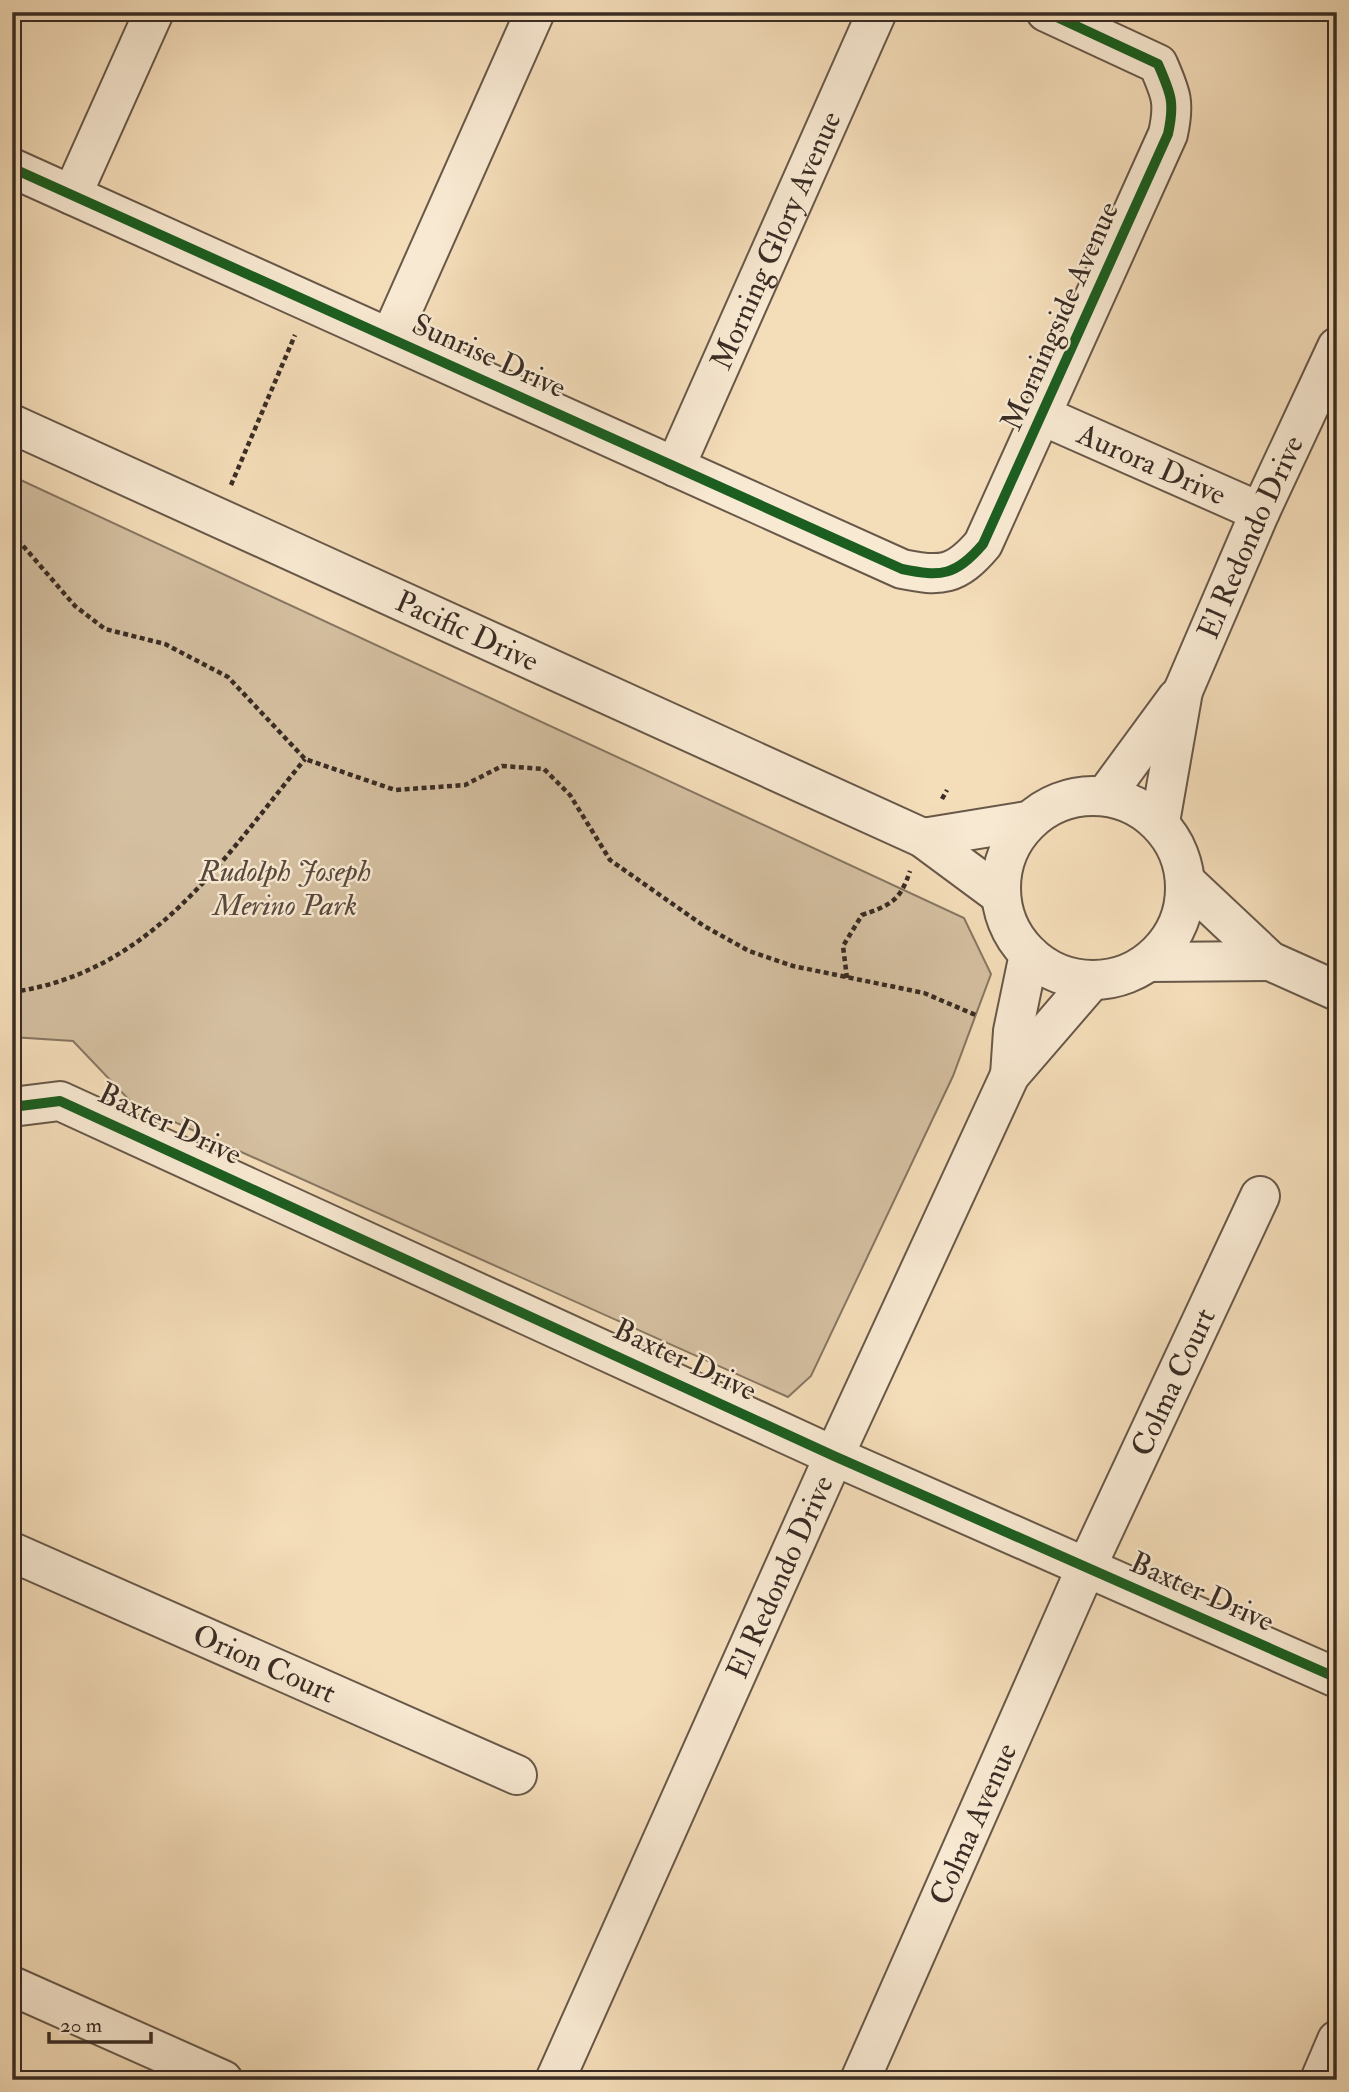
<svg xmlns="http://www.w3.org/2000/svg" width="1349" height="2092" viewBox="0 0 1349 2092" font-family="'IM FELL Double Pica',serif">
  <style>
    .green { fill: #d4bfa0; stroke: #867662; stroke-width: 2 }
    .lines { fill: none; stroke-linecap: round; stroke-linejoin: round }
    .minor-casing { stroke: #685849; stroke-width: 42 }
    .tertiary-casing { stroke: #685849; stroke-width: 42 }
    .path { stroke: #392c24; stroke-width: 4.5; stroke-dasharray: 5 3.5; stroke-linecap: butt }
    .minor { stroke: #f8e9d2; stroke-width: 38 }
    .tertiary { stroke: #f8e9d2; stroke-width: 38 }
    .cycleway-casing { stroke: #f8e9d2; stroke-width: 15 }
    .cycleway { stroke: #1b5e20; stroke-width: 10 }
    .labels { text-anchor: middle; dominant-baseline: central; stroke-width: 5; stroke-linejoin: round; paint-order: stroke }
    .street-label { font-size: 30px; fill: #392c24; stroke: #f8e9d2 }
    .park-label { font-size: 30px; font-style: italic; fill: #58493d; stroke: #f8e9d2 }
  </style>
  <rect width="100%" height="100%" fill="#f4ddb9"/>
  <filter id="stains"><feTurbulence type="fractalNoise" baseFrequency=".00286" numOctaves="4"/><feColorMatrix values="0 0 0 0 .2 0 0 0 0 .09 0 0 0 0 .02 0 0 0 .5 -.17"/></filter>
  <radialGradient id="worn" r=".72"><stop offset=".6" stop-color="#630" stop-opacity="0"/><stop offset="1" stop-color="#630" stop-opacity=".3"/></radialGradient>
  <path class="green" d="M12 476 964 918 991 974 953 1076 811 1376 788 1397 132 1103 73 1041 12 1037Z"/>
  <g class="lines">
    <g class="minor-casing">
      <g id="minor">
        <path d="M12 168 902 569C941 577 956 576 983 544L1168 134C1175 102 1171 94 1158 64L1046 12"/>
        <path d="M72 195 154 12"/>
        <path d="M390 338 535 12"/>
        <path id="s1" d="M1043 416 1260 512"/>
        <path id="s2" d="M12 424 923 838 1000 895"/>
        <path id="s3" d="M675 467 877 12"/>
        <path d="M1105 796 1177 698"/>
        <circle cx="1093" cy="888" r="92"/>
        <path d="M1160 822 1183 691"/>
        <path d="M923 838 1027 821"/>
        <path d="M1186 882 1270 961 1337 991"/>
        <path d="M1149 962 1270 961"/>
        <path d="M1010 1075 1013 1031 1029 954"/>
        <path d="M12 1107 60 1101 834 1456 1337 1678"/>
        <path id="s4" d="M12 1552 517 1775"/>
        <path d="M12 1986 223 2080"/>
        <path id="s5" d="M555 2080 834 1456 1010 1075 1092 980"/>
        <path id="s6" d="M860 2080 1086 1568 1260 1196"/>
        <path d="M1320 2080 1337 2040"/>
      </g>
    </g>
    <g class="tertiary-casing">
      <g id="tertiary">
        <path id="s7" d="M1183 691 1260 512 1337 347"/>
      </g>
    </g>
    <path class="path" d="M231 485 295 335
      M12 533 75 606 105 629 165 644 228 677 305 759 395 790 465 785 502 766 544 769 570 795 610 860 704 926 749 951 793 966 924 993 978 1016
      M942 799 947 790
      M847 978 843 946 862 915C891 905 900 901 910 871
      M12 992C152 973 223 859 305 759"/>
    <use href="#minor" class="minor"/>
    <use href="#tertiary" class="tertiary"/>
    <g class="cycleway-casing">
      <path id="cycleway" d="M12 168 902 569C941 577 956 576 983 544L1168 134C1175 102 1171 94 1158 64L1046 12
        M12 1107 60 1101 834 1456 1337 1678"/>
    </g>
    <use href="#cycleway" class="cycleway"/>
  </g>
  <g class="labels">
    <g class="street-label">
      <text stroke="none"><textPath href="#s3" startOffset="248">Morning Glory Avenue</textPath></text>
      <text transform="translate(1060 316) rotate(-66)">Morningside Avenue</text>
      <text transform="translate(489 356) rotate(24)">Sunrise Drive</text>
      <text stroke="none"><textPath href="#s1" startOffset="119">Aurora Drive</textPath></text>
      <text stroke="none"><textPath href="#s7" startOffset="168">El Redondo Drive</textPath></text>
      <text stroke="none"><textPath href="#s2" startOffset="500">Pacific Drive</textPath></text>
      <text transform="translate(170 1124) rotate(25)">Baxter Drive</text>
      <text transform="translate(685 1360) rotate(25)">Baxter Drive</text>
      <text stroke="none"><textPath href="#s6" startOffset="765">Colma Court</textPath></text>
      <text stroke="none"><textPath href="#s5" startOffset="551">El Redondo Drive</textPath></text>
      <text transform="translate(1202 1592) rotate(24)">Baxter Drive</text>
      <text stroke="none"><textPath href="#s4" startOffset="276">Orion Court</textPath></text>
      <text stroke="none"><textPath href="#s6" startOffset="280">Colma Avenue</textPath></text>
    </g>
    <g class="park-label">
      <text x="285" y="871">Rudolph Joseph<tspan x="285" dy="34">Merino Park</tspan></text>
    </g>
  </g>
  <rect width="1349" height="2092" fill="none" stroke="#f4ddb9" stroke-width="42"/>
  <rect x="14" y="14" width="1321" height="2064" fill="none" stroke="#392c24" stroke-width="3.5"/>
  <rect x="21" y="21" width="1307" height="2050" fill="none" stroke="#392c24" stroke-width="2"/>
  <path d="M49 2032v10h102v-10" fill="none" stroke="#392c24" stroke-width="3.5"/>
  <text x="60" y="2032" font-size="21" fill="#392c24" stroke="#f8e9d2" stroke-width="5" paint-order="stroke">20 m</text>
  <rect width="100%" height="100%" filter="url(#stains)"/>
  <rect width="100%" height="100%" fill="url(#worn)"/>
</svg>
